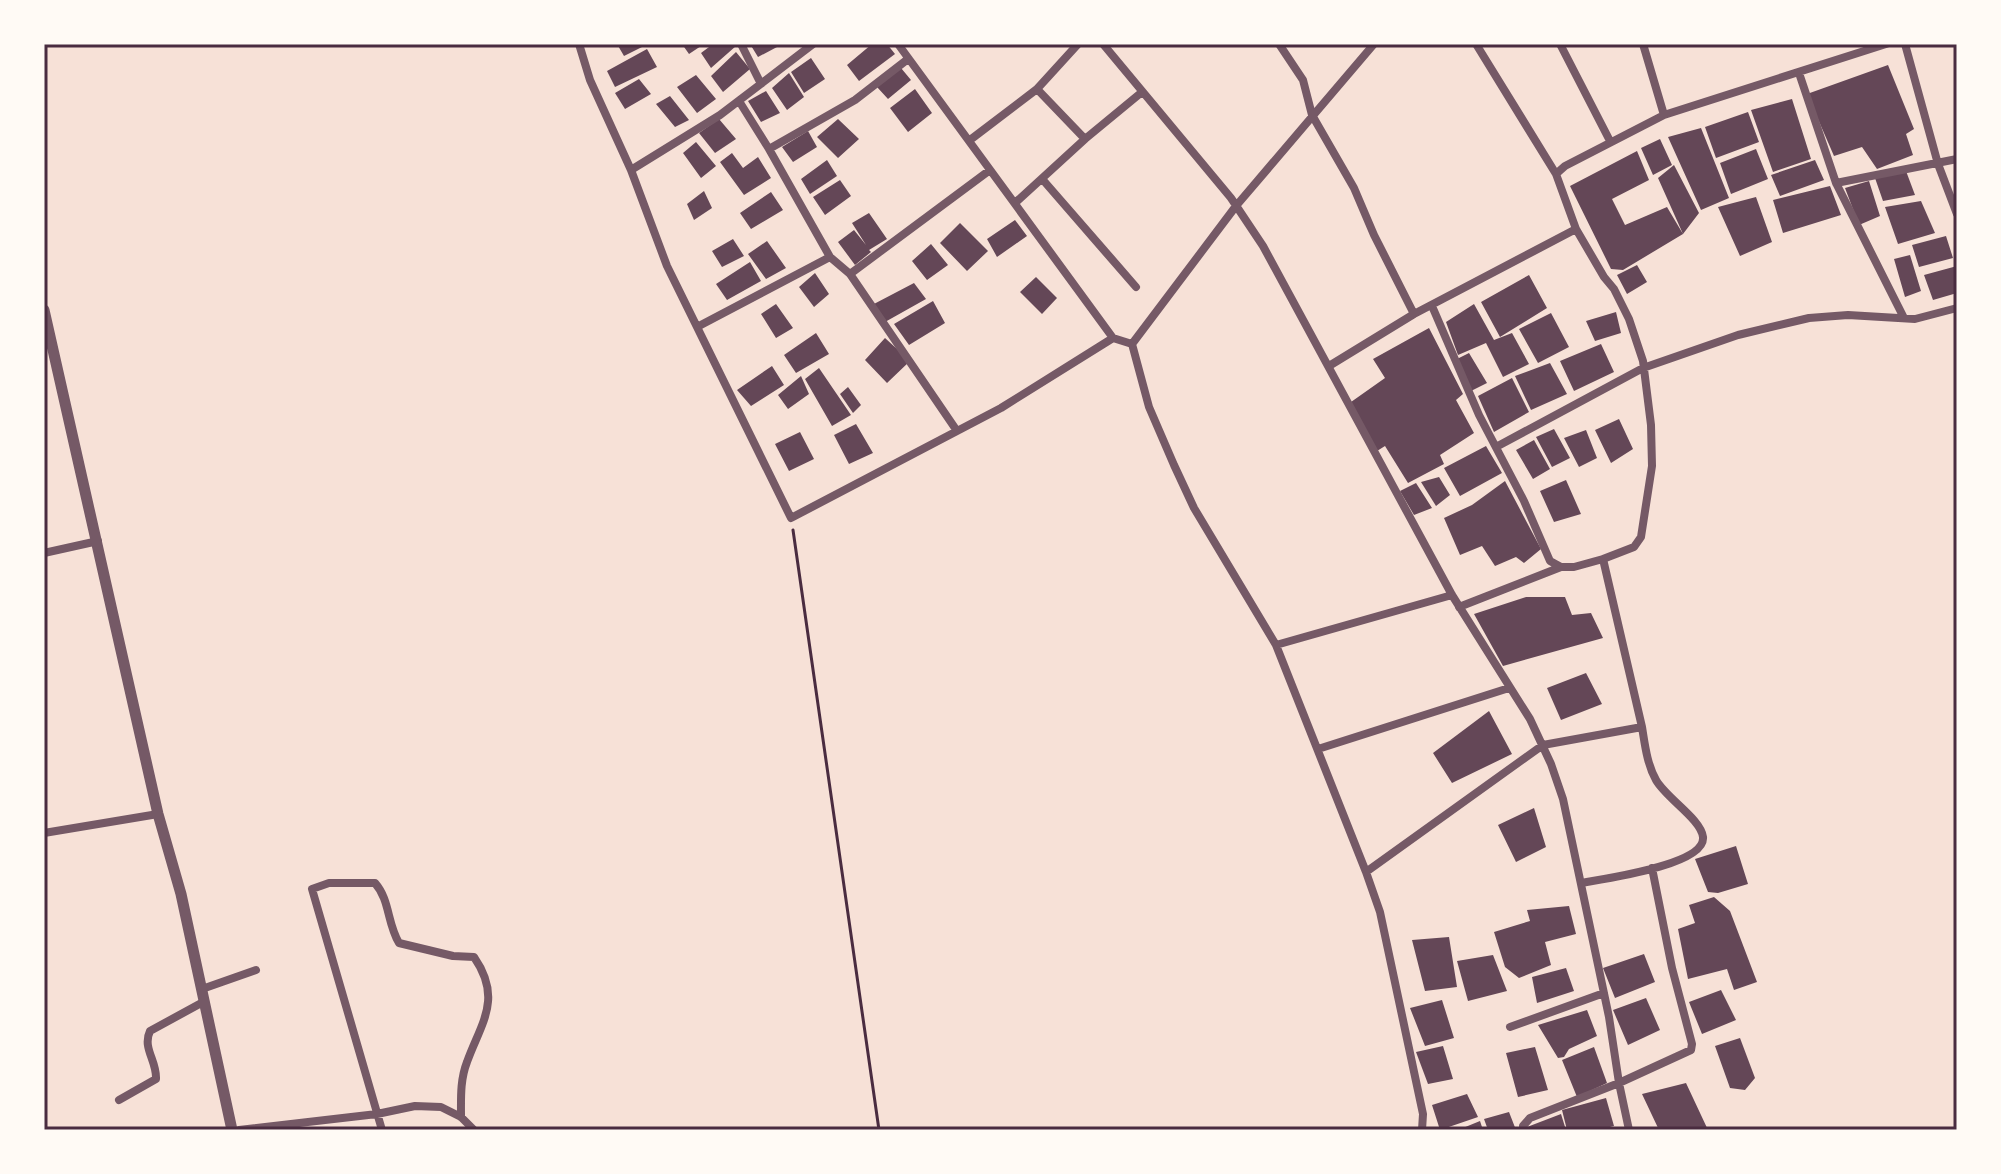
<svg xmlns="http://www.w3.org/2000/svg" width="2001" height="1174" viewBox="0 0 2001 1174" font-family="Mulish,sans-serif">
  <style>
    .building { fill: #644757 }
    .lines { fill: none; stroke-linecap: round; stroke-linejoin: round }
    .path { stroke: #4a2c40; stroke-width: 3 }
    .minor { stroke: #755966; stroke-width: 8 }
    .tertiary { stroke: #755966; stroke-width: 11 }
    .neatline { fill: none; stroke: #4a2c40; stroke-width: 3 }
  </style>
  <rect width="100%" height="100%" fill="#f7e1d7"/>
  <path class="building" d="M617 44H648L624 56Z
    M682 44H704L689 54Z
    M713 44H734L736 46 711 68 701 53Z
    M750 44H775L777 47 758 57Z
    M872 44H887L895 54 859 81 847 65Z
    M647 49 657 67 615 87 607 71Z
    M736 52 750 69 723 92 711 76Z
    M811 58 825 79 804 93 791 72Z
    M1888 65 1914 129 1906 134 1913 155 1877 169 1862 147 1834 156 1807 94Z
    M901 68 911 80 888 99 877 87Z
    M789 73 804 97 787 110 772 88Z
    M696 75 716 99 697 113 677 87Z
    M639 79 651 94 625 109 615 93Z
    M915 89 932 113 908 132 890 108Z
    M766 91 780 113 761 122 748 101Z
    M670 96 689 120 675 127 656 104Z
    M1792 99 1811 159 1773 172 1751 110Z
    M1748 112 1759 142 1716 158 1705 127Z
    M719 119 736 139 715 153 699 133Z
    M838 119 859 139 838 158 817 137Z
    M1701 128 1729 198 1701 210 1668 137Z
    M808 131 817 147 793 162 782 147Z
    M1660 139 1672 165 1653 175 1641 148Z
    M696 142 716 166 701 178 683 153Z
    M1756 149 1768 179 1731 194 1720 163Z
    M1637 151 1649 180 1612 199 1625 225 1667 207 1683 234 1623 270 1611 269 1570 186Z
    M732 153 743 168 758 157 771 178 744 195 720 162Z
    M827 160 837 176 810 194 801 179Z
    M1815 160 1824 180 1780 196 1771 175Z
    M1674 165 1699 213 1683 234 1658 178Z
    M1906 171 1915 195 1883 201 1875 178Z
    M840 180 851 196 825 215 813 197Z
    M1869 181 1880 216 1859 225 1845 188Z
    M1830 186 1841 215 1783 233 1773 200Z
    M704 191 712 208 694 220 687 204Z
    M771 192 783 210 751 229 740 213Z
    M1756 197 1772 242 1740 256 1718 207Z
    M1921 201 1935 233 1898 244 1885 207Z
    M869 213 887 239 869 250 871 252 855 265 838 242 854 230 866 245 852 223Z
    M1015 220 1027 236 997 257 987 239Z
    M960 223 988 251 967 271 940 243Z
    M1946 236 1953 258 1919 267 1912 245Z
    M733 239 744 256 722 267 712 251Z
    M767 241 786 268 766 279 748 254Z
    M931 244 948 265 927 280 912 261Z
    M1910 255 1921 291 1905 297 1894 259Z
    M750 262 761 281 727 300 716 284Z
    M1637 265 1647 282 1627 294 1617 275Z
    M1957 266V293L1933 300 1924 275Z
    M815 273 829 294 814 307 799 287Z
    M1529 275 1547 308 1500 337 1481 302Z
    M1036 277 1057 298 1042 314 1020 292Z
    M914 283 926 299 885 322 872 305Z
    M933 301 945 323 909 345 894 324Z
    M776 304 793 328 776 338 761 314Z
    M1474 304 1494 340 1512 333 1529 364 1503 377 1486 343 1458 355 1446 322Z
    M1616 312 1621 333 1595 341 1586 321Z
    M1551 313 1569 347 1538 363 1519 329Z
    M1429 328 1463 394 1456 400 1474 433 1440 455 1444 464 1408 483 1385 446 1377 451 1351 402 1385 378 1373 359Z
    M816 333 829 354 796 373 784 355Z
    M885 338 910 361 887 383 865 360Z
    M1601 344 1614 372 1574 391 1560 361Z
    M1469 353 1487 383 1471 391 1457 359Z
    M1550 363 1567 394 1531 410 1515 376Z
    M772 366 784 385 751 406 737 390Z
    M819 368 851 415 832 426 805 379Z
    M801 376 809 394 788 409 778 395Z
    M1512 378 1529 412 1494 432 1478 396Z
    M848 387 861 405 853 413 840 394Z
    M1619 419 1633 449 1611 463 1595 430Z
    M856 424 873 453 849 464 834 435Z
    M1554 429 1570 458 1552 467 1536 437Z
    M1586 430 1597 458 1579 467 1564 438Z
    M800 432 814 459 789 471 775 444Z
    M1534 440 1550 469 1533 479 1516 450Z
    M1486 446 1502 473 1460 496 1444 468Z
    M1439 477 1450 495 1436 506 1421 482Z
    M1566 480 1581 514 1554 522 1540 491Z
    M1505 481 1541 549 1524 563 1516 557 1495 566 1482 546 1460 555 1444 518 1472 505Z
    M1416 483 1432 508 1414 515 1400 491Z
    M1526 597H1565L1572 615 1591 613 1603 638 1503 666 1474 614Z
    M1586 673 1602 704 1561 720 1547 688Z
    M1489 711 1512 754 1452 783 1433 753Z
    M1534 808 1546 847 1516 862 1498 825Z
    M1736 846 1748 884 1718 893 1708 892 1695 859Z
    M1714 897 1730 911 1757 982 1734 990 1727 969 1688 979 1678 929 1695 923 1689 905Z
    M1569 906 1576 934 1545 942 1551 965 1519 978 1505 967 1494 932 1530 921 1527 910Z
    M1449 937 1457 987 1425 991 1412 940Z
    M1644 954 1655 982 1615 998 1603 968Z
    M1493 955 1507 991 1468 1001 1457 961Z
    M1566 968 1574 991 1537 1003 1532 977Z
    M1721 990 1736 1020 1702 1034 1689 1002Z
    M1646 998 1660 1030 1628 1045 1613 1010Z
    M1442 1000 1454 1038 1425 1046 1410 1008Z
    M1587 1010 1597 1036 1569 1049 1564 1057 1558 1058 1538 1025Z
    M1740 1038 1755 1078 1745 1090 1730 1088 1715 1046Z
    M1443 1046 1453 1079 1428 1084 1416 1052Z
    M1535 1047 1548 1090 1518 1097 1506 1053Z
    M1594 1047 1607 1083 1577 1097 1562 1060Z
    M1686 1083 1708 1130H1659L1642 1094Z
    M1467 1094 1478 1117 1440 1130 1432 1105Z
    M1606 1098 1614 1126 1598 1130H1567L1562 1110Z
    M1509 1112 1516 1130H1488L1484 1119Z
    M1561 1114 1566 1130H1529L1527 1127Z
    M1480 1121 1483 1130H1458Z"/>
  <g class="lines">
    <path class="path" d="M793 530 879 1130"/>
    <path class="minor" d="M579 44 590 80 631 170 667 266 791 518 1001 408 1113 338
      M741 44 761 84
      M898 44 1113 338 1132 344
      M1103 44 1231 198 1263 246 1452 595 1530 719 1551 764 1563 799 1609 1017 1619 1083 1629 1130
      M1279 44 1303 80 1312 115 1354 188 1374 235 1414 314
      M1476 44 1556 174
      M1560 44 1610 141
      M1643 44 1664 115
      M1905 44 1938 164 1957 214
      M1799 73 1836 183 1904 318
      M1037 89 1085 139
      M739 101 769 149 830 257 850 274 957 431
      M970 140 1037 89 1078 44
      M769 149 855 100 908 59
      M631 170 720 115 813 44
      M1043 180 1136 287
      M1836 183 1957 159
      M1015 203 1085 139 1142 92
      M850 274 990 170
      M1432 306 1479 415 1524 501 1550 561 1561 567H1574L1603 559
      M697 327 830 257
      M1132 344 1149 407 1174 465 1194 508 1276 645 1366 872 1380 912 1423 1114 1422 1130
      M1132 344 1236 206 1374 44
      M1329 366 1414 314 1576 229 1556 174 1565 166 1664 115 1886 44
      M1496 447 1643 368 1738 335 1809 318 1848 315 1915 319 1957 308
      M44 553 98 541
      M1459 607 1561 567
      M1276 645 1452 595
      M1318 749 1509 688
      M44 833 158 814
      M1366 872 1543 745 1642 727 1603 559 1634 547 1641 537 1652 466 1651 425 1643 361 1629 319 1614 289 1604 277 1576 229
      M1581 883C1603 879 1706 865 1703 837 1701 819 1666 798 1656 780 1647 764 1645 745 1642 727
      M202 989 256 970
      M1510 1027 1604 993
      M119 1100 156 1079C157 1061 142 1048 150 1031L205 1001
      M239 1130 377 1114 415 1106 441 1107 461 1117 474 1130
      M382 1130 312 889 329 883H375C390 900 387 923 399 943L453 956 474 957C503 999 481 1023 467 1062 460 1080 461 1098 461 1117
      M1524 1130 1523 1126 1530 1118 1619 1083 1691 1050 1692 1044 1672 968 1652 868"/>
    <path class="tertiary" d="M44 310 158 814 181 894 232 1130"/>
  </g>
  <rect width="2001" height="1174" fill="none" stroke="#fffaf5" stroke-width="92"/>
  <rect x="46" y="46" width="1909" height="1082" class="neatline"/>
</svg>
